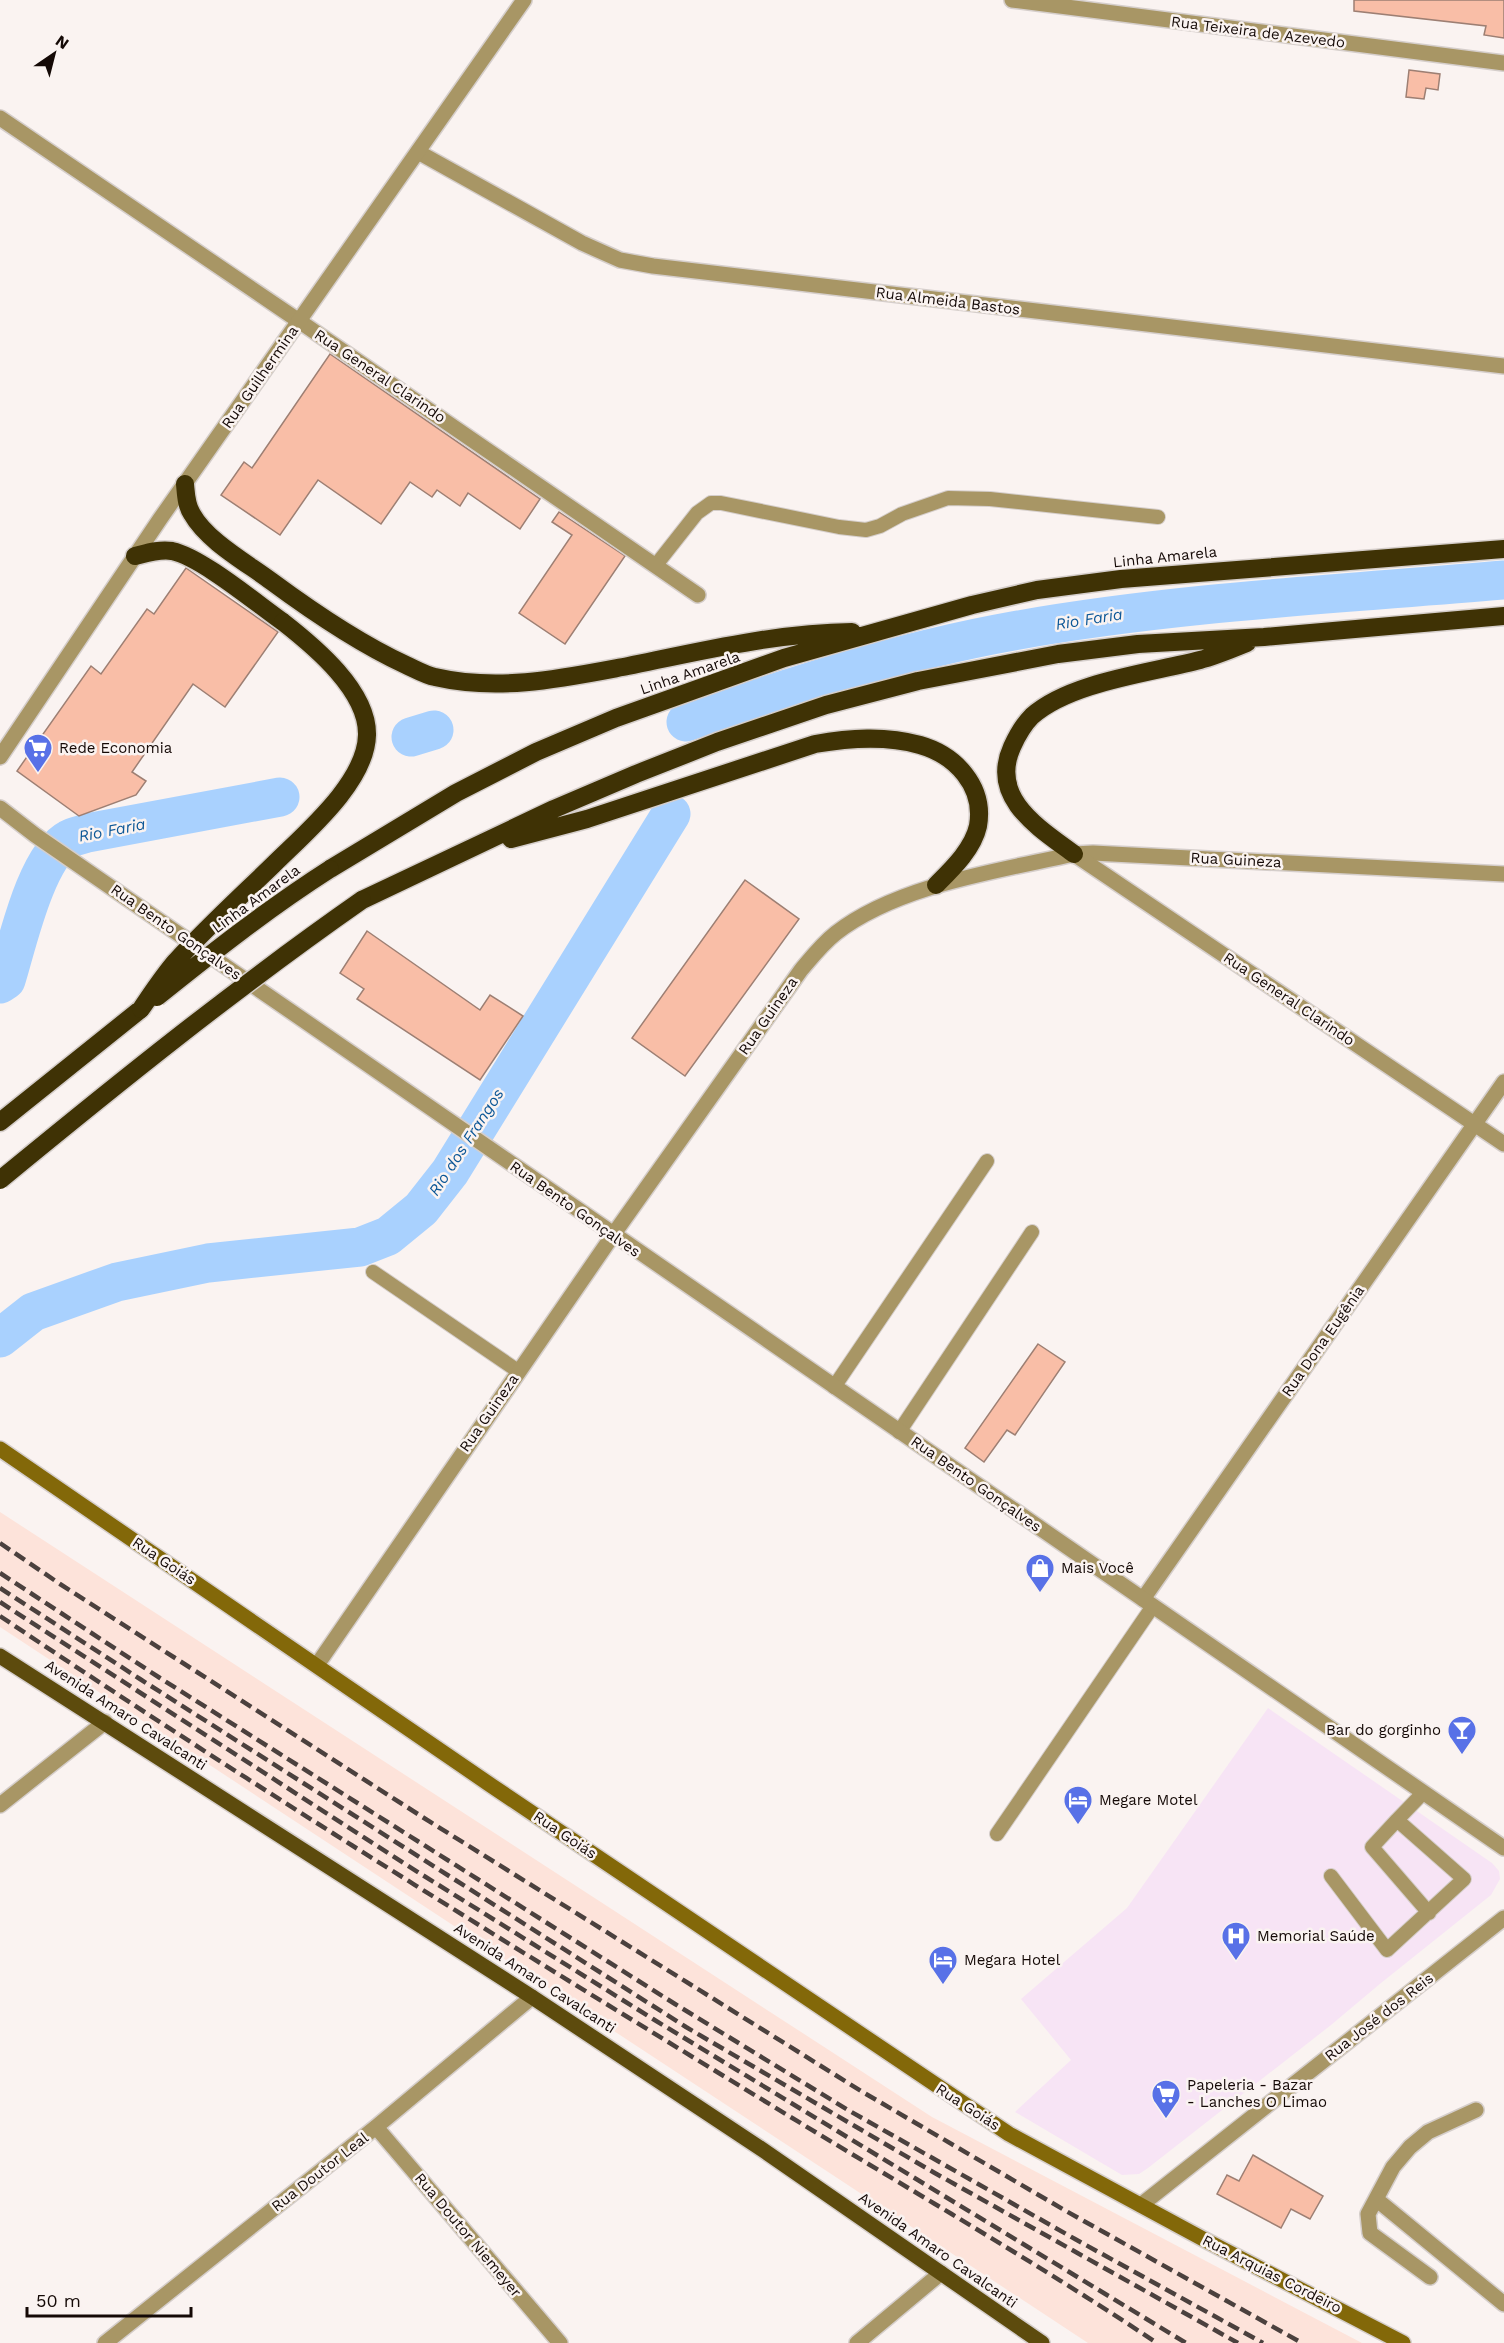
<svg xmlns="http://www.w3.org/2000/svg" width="1504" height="2343" viewBox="0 0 1504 2343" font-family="'Work Sans',sans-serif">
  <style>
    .built { fill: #fde3da }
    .medical { fill: #f7e4f5 }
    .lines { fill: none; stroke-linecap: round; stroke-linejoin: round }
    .river { stroke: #a9d1fe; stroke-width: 39 }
    .building { fill: #f9bea7; stroke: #9d7f73; stroke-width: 1.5 }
    .service-casing { stroke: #d5cecb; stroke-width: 16 }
    .pedestrian-casing { stroke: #d5cecb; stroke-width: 18 }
    .minor-casing { stroke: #d5cecb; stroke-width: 18 }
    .tertiary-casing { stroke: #d5cecb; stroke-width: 18 }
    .secondary-casing { stroke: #d5cecb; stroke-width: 18 }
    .primary-casing { stroke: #d5cecb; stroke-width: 18 }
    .motorway-casing { stroke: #d5cecb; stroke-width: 21 }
    .service { stroke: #a89665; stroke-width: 14 }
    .pedestrian { stroke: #a89665; stroke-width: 15 }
    .minor { stroke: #a89665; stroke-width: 15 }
    .tertiary { stroke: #a89665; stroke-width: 15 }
    .secondary { stroke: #836809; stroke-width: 15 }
    .primary { stroke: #5d4b0d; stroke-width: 15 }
    .motorway { stroke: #3f3205; stroke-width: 18 }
    .rail { stroke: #4b413e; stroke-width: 4.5; stroke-dasharray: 12 6; stroke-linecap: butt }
    .motorway-bridge-casing { stroke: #d5cecb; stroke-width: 21; stroke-linecap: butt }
    .motorway-bridge { stroke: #3f3205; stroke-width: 18 }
    .labels { text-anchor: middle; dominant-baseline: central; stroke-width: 5; stroke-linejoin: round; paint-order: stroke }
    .street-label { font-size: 15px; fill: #140906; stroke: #faf3f1 }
    .poi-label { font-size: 15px; fill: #140906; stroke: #faf3f1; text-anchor: start }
    .water-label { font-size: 16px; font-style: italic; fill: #0c5797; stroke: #faf3f1 }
  </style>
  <rect width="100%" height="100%" fill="#faf3f1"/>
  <path class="built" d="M0 1512 932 2117 1362 2343H1088L0 1627Z"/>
  <path class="medical" d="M1268 1708 1492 1863 1499 1871 1500 1879 1491 1895 1381 1983 1331 2025 1148 2168 1139 2174 1122 2175 1015 2112 1071 2060 1021 1999 1127 1908Z"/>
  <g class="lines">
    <path class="river" d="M686 722C794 686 901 651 1013 631 1175 602 1341 594 1504 580
      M411 737 434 730
      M0 984 6 980C17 945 36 856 69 839 74 836 81 835 87 833L280 797
      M0 1338 33 1312 117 1282 208 1263 360 1247 388 1236 421 1209 450 1172 671 814"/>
  </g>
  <path class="building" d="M1354 0H1504V38L1484 35 1486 26 1354 11Z
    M1409 70 1440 74 1438 90 1426 88 1424 99 1406 97Z
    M330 354 540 499 520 529 468 493 460 506 437 490 432 497 410 482 381 524 318 480 280 535 221 495 244 462 252 468Z
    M559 512 625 556 565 644 519 613 572 535 552 522Z
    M186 568 278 632 225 707 193 684 132 772 146 781 136 795 79 816 17 771 91 666 101 674 147 609 154 614Z
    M745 880 799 919 685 1076 632 1038Z
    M367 931 480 1010 490 995 523 1016 480 1080 357 999 364 989 340 973Z
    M1038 1344 1065 1362 1015 1435 1007 1430 984 1462 965 1448Z
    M1253 2155 1323 2196 1310 2219 1291 2209 1281 2228 1217 2194 1227 2175 1239 2181Z"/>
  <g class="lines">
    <g class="service-casing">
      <path id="service" d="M656 565 697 513 711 503H721L839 527 866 530 880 526 902 514 948 498 990 499 1158 517
        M373 1272 518 1371
        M834 1387 987 1161
        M899 1432 1032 1232
        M1397 1820 1372 1847 1429 1913
        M997 1834 1153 1606
        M1331 1876 1387 1950 1464 1879 1397 1820 1423 1793"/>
    </g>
    <g class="pedestrian-casing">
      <path id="pedestrian" d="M1376 2199 1504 2304
        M1430 2277 1370 2233 1368 2214 1393 2167 1410 2147 1428 2132 1476 2110"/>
    </g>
    <g class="minor-casing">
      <path id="minor" d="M1012 0 1504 63
        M0 118 299 321 698 595
        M418 152 582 243 620 260 653 266 1504 366
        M1074 854 1093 853 1504 874
        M1143 1599 1504 1082
        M0 1805 105 1722
        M376 2127 560 2343
        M1141 2205 1504 1918
        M105 2343 376 2127 532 1997
        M857 2343 941 2273"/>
    </g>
    <g class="tertiary-casing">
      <path id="tertiary" d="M0 757 160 519 524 0
        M0 808 35 835 1504 1848
        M317 1665 613 1235 801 970C812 957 822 944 836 933 898 885 998 871 1074 854L1504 1144"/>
    </g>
    <g class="secondary-casing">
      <path id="secondary" d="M0 1449 489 1784 1009 2134 1205 2240 1403 2343"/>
    </g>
    <g class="primary-casing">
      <path id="primary" d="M0 1656 532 1997 763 2150 1042 2343"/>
    </g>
    <g class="motorway-casing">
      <path id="motorway" d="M185 484C186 494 186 505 192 514 207 541 247 563 271 581 313 612 358 643 406 665 415 669 425 675 435 677 500 692 564 678 628 666 701 651 776 633 852 632
        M135 556C147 553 159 549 172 551 201 557 256 603 283 622
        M511 839 587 819 815 744C849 738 885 735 920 745 955 755 985 786 978 826 973 849 952 869 936 885
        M1074 854C1039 828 989 798 1012 747 1017 736 1023 725 1032 716 1070 682 1150 673 1200 660 1216 656 1232 649 1247 643
        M330 869 456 793 536 752 616 718 784 658 972 605 1037 590 1121 579 1504 549
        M362 900 554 809 636 774 717 742 826 705 918 681 1058 654 1138 644 1264 637 1504 616
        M0 1122 141 1009"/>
    </g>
    <use href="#service" class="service"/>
    <use href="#pedestrian" class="pedestrian"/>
    <use href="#minor" class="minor"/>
    <use href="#tertiary" class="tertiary"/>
    <use href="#secondary" class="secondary"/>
    <use href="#primary" class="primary"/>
    <use href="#motorway" class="motorway"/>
    <path class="rail" d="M0 1543 60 1584 424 1818 861 2091 1066 2211 1302 2343
      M0 1573 160 1678 675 2004 848 2110 1075 2239 1263 2343
      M0 1588 140 1679 686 2027 933 2172 1238 2343
      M0 1602 405 1864 653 2019 1186 2343
      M0 1616C258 1790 524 1954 789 2116 912 2191 1037 2263 1157 2343"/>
    <g class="motorway-bridge-casing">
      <path id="motorway-bridge" d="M157 997C213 952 269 908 330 869
        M141 1009C152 993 163 976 176 961 206 928 240 897 273 865 304 834 366 783 367 735 368 691 315 647 283 622
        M0 1180C118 1083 236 988 362 900"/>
    </g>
    <use href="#motorway-bridge" class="motorway-bridge"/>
  </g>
  <defs>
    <g id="supermarket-pin" transform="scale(1.5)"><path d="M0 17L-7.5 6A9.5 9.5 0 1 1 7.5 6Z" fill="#5871e7" stroke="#faf3f1"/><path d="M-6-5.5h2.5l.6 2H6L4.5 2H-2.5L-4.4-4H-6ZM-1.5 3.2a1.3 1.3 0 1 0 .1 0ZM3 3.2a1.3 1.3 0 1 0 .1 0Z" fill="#fff"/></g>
    <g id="shop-pin" transform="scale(1.5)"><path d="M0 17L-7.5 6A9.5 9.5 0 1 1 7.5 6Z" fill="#5871e7" stroke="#faf3f1"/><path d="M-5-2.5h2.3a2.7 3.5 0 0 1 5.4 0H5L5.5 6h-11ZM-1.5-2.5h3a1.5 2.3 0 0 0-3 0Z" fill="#fff"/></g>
    <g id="bar-pin" transform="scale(1.5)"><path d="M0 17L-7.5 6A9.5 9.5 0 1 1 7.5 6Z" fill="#5871e7" stroke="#faf3f1"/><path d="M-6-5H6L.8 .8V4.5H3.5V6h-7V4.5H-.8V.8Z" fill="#fff"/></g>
    <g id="hotel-pin" transform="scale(1.5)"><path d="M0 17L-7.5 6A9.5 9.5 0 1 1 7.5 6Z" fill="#5871e7" stroke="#faf3f1"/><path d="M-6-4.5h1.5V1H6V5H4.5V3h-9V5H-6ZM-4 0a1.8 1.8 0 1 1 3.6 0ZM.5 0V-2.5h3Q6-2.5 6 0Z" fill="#fff"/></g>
    <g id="hospital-pin" transform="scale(1.5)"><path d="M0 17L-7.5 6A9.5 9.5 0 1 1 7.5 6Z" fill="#5871e7" stroke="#faf3f1"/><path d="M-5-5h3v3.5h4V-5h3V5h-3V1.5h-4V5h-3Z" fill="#fff"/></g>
  </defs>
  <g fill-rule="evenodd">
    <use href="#supermarket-pin" x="38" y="748"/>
    <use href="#shop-pin" x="1040" y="1568"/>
    <use href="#bar-pin" x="1462" y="1730"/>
    <use href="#hotel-pin" x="1078" y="1800"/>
    <use href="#hospital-pin" x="1236" y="1936"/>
    <use href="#hotel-pin" x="943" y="1960"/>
    <use href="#supermarket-pin" x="1166" y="2094"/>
  </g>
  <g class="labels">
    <g class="street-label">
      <text transform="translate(1258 32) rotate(7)">Rua Teixeira de Azevedo</text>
      <text transform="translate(948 301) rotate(7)">Rua Almeida Bastos</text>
      <text transform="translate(380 376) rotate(34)">Rua General Clarindo</text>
      <text transform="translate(260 377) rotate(-55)">Rua Guilhermina</text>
      <text transform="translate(1165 557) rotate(-6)">Linha Amarela</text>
      <text transform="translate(690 673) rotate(-19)">Linha Amarela</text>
      <text transform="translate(1236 860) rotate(3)">Rua Guineza</text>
      <text transform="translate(256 899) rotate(-36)">Linha Amarela</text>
      <text transform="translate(176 932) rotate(35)">Rua Bento Gonçalves</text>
      <text transform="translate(1289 999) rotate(34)">Rua General Clarindo</text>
      <text transform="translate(768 1016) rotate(-55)">Rua Guineza</text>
      <text transform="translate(575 1209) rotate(35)">Rua Bento Gonçalves</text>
      <text transform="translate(1323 1341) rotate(-55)">Rua Dona Eugênia</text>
      <text transform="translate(489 1413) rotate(-55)">Rua Guineza</text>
      <text transform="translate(976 1484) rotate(35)">Rua Bento Gonçalves</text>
      <text transform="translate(164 1561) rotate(34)">Rua Goiás</text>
      <text transform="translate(126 1715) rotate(33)">Avenida Amaro Cavalcanti</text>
      <text transform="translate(565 1835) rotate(34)">Rua Goiás</text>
      <text transform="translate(535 1978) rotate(33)">Avenida Amaro Cavalcanti</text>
      <text transform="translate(1379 2017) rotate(-38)">Rua José dos Reis</text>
      <text transform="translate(968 2107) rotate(33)">Rua Goiás</text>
      <text transform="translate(320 2172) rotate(-38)">Rua Doutor Leal</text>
      <text transform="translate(468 2235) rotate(50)">Rua Doutor Niemeyer</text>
      <text transform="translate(938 2250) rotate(35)">Avenida Amaro Cavalcanti</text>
      <text transform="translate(1272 2274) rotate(27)">Rua Arquias Cordeiro</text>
    </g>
    <g class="poi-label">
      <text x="59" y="748">Rede Economia</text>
      <text x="1061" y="1568">Mais Você</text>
      <text x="1441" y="1730" text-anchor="end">Bar do gorginho</text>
      <text x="1099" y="1800">Megare Motel</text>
      <text x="1257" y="1936">Memorial Saúde</text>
      <text x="964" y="1960">Megara Hotel</text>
      <text x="1187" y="2085">Papeleria - Bazar<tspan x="1187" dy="17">- Lanches O Limao</tspan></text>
    </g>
    <g class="water-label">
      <text transform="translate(1089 619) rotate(-9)">Rio Faria</text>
      <text transform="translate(112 830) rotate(-11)">Rio Faria</text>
      <text transform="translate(466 1142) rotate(-57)">Rio dos Frangos</text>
    </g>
  </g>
  <g transform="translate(54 54) rotate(35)" stroke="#faf3f1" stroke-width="4.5" paint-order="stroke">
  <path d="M0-4.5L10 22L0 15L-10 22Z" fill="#140906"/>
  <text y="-9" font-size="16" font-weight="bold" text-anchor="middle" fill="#140906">N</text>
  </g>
  <path d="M27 2307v9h164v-9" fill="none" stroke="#140906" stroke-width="3"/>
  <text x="36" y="2307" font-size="18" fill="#140906" stroke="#faf3f1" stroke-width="4.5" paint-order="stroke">50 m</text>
</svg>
